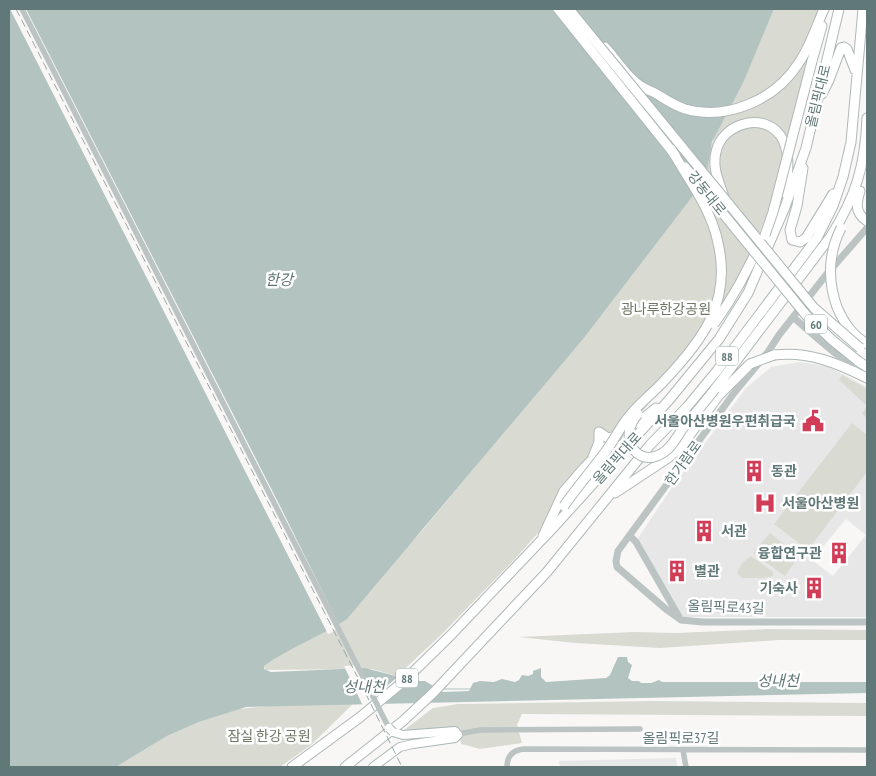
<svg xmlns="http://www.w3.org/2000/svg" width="876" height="776" viewBox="0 0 876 776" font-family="'PT Sans Narrow','Noto Sans KR',sans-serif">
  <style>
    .built { fill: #e6e7e6; fill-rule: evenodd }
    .green { fill: #d9dbd3 }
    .water { fill: #b3c3c0 }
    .pier { fill: #f8f7f6 }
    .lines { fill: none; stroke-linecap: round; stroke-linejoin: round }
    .stream { stroke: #b3c3c0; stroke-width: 1 }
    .secondary-casing { stroke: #acb6b6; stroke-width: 10 }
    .primary-casing { stroke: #adb6b7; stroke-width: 11 }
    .trunk-casing { stroke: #afb7b7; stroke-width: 11 }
    .minor { stroke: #bbc3c3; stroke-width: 5.5 }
    .tertiary { stroke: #bbc3c3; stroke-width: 7 }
    .secondary { stroke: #fff; stroke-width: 8 }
    .primary { stroke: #fff; stroke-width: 9 }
    .trunk { stroke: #fff; stroke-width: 9 }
    .rail { stroke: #9aa6a7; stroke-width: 1; stroke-dasharray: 8 4; stroke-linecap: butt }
    .secondary-bridge-casing { stroke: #acb6b6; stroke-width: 10; stroke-linecap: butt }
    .primary-bridge-casing { stroke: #adb6b7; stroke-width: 11; stroke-linecap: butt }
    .trunk-bridge-casing { stroke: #afb7b7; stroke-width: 11; stroke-linecap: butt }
    .minor-bridge { stroke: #bbc3c3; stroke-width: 5.5 }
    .secondary-bridge { stroke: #fff; stroke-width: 8 }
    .primary-bridge { stroke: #fff; stroke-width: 9 }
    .trunk-bridge { stroke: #fff; stroke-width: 9 }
    .labels { text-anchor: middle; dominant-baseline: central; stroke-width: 5; stroke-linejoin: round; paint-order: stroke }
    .shield { fill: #fff; stroke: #90a0a0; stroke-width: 1 }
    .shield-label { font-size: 12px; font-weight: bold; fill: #617878 }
    .street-label { font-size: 14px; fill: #617878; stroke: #fff }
    .park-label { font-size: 14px; fill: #6f7765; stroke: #fff }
    .poi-label { font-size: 14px; font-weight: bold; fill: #617878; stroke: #fff; text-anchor: start }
    .water-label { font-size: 15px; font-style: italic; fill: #617875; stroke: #fff }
  </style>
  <rect width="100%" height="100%" fill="#f8f7f6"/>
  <path class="built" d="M799 362 827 366 867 387V617H684L679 613 638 538 673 486 746 388 771 367ZM846 519 866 535 833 576 812 560Z
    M676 758 677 767H560L559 761Z"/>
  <path class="green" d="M774 9H823L799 96 772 201 743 274 726 306 612 450 514 560 440 636 397 676 372 669 265 670 264 666 284 652 319 635 421 532 529 402 710 149 715 136 760 42Z
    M842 375 867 389V418L862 414 867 406 839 380Z
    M852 423 867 435V472L808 550 774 524Z
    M770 533 799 556 785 576 753 553Z
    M751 556 773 572V576L764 578H742L737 573 742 563Z
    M768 629 867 630V640H779L660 648 575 643 518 637 634 632 676 633Z
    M650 701 867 703V716L522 714 517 725 522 743 480 749 461 744 459 728 404 730 433 708 458 704Z
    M353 704 311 745 280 767H116L167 736 199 722 238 709 279 705Z"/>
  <path class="water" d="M9 9H774L743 83 712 142 707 170 695 193 583 339 347 619C320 637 290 647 264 666V669L271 672 365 668 415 681H425L443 692 469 691 473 683 480 681 494 682 502 679 515 682 519 680 522 675 528 676 533 674V671L541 668V677L546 682 606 678 610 675 618 657H627L628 662 632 665 628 678 632 681H639L641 683H651L659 680 662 682H867V693L246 707 199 722 167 736 116 767H9Z"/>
  <path class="pier" d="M10 9H26L281 508 340 627 331 633 328 634Z
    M359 665 375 696 401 674 414 678 382 706H363L344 666Z"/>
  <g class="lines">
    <path class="stream" d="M443 689H472"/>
    <g class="secondary-casing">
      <path id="secondary" d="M373 767 400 747 413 744 455 738 458 735 455 731 403 735 393 732"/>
    </g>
    <g class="primary-casing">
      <path id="primary" d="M858 361 867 367"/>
    </g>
    <g class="trunk-casing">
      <path id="trunk" d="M605 47C617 60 628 79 644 88 647 90 651 91 655 93 665 99 673 105 685 109 726 121 775 100 798 64 810 47 816 27 824 9
        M812 61 822 26
        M822 94 829 80 841 48 844 47 847 49 855 70
        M803 168 797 206 790 230 792 240 800 242 806 238 833 194
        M860 191C856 204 855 213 867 221
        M724 197C719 182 712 168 716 152 722 122 768 110 783 140 791 157 787 176 786 194
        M727 305 739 285 764 237
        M837 307C844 323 852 335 867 344
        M774 355C809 351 837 363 867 378
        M715 389 831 236C856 196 865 166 867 118
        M628 428 641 420 656 408
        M593 457 599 442V432L608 438 617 436
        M615 493 668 458 680 448 719 395 750 364
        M543 536 564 491 584 468 605 447
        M292 767 359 718 404 681 451 635 552 529 669 400 719 339 748 293 785 207 806 148 839 9
        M345 767 403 721 433 693 547 572 650 445 687 407 716 372 817 238 833 206 843 177 851 142 863 9"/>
    </g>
    <path class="minor" d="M458 734 480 730 640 729
      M683 750 686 767
      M507 767C507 756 513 750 524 749L867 750"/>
    <path class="tertiary" d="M867 228 826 275 779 335 768 352 734 393 618 551 616 561 617 567 667 610 681 620 702 622H867
      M793 317C814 335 833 354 857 369
      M630 536 636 542 679 617"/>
    <use href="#secondary" class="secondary"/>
    <use href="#primary" class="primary"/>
    <use href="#trunk" class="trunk"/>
    <path class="rail" d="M16 9 361 684 402 767"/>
    <g class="secondary-bridge-casing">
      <path id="secondary-bridge" d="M389 728 393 732"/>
    </g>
    <g class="primary-bridge-casing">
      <path id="primary-bridge" d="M558 9 675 155
        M569 9 814 308 860 348
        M685 167 806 315 832 340 858 361"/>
    </g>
    <g class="trunk-bridge-casing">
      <path id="trunk-bridge" d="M765 235 773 212 812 61
        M837 307C827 279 828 254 841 228
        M714 324 727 305
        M750 364 774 355
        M638 414C617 437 637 468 661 454 671 449 677 437 683 428 694 415 705 402 715 389
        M564 506C577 487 592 470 606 451 615 439 621 425 631 414 641 402 653 393 664 381 702 341 732 302 718 243 711 208 688 179 671 149"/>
    </g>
    <path class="minor-bridge" d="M22 9 389 728"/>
    <use href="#secondary-bridge" class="secondary-bridge"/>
    <use href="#primary-bridge" class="primary-bridge"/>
    <use href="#trunk-bridge" class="trunk-bridge"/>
  </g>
  <defs>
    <g id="civic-bare" transform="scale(1.725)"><path d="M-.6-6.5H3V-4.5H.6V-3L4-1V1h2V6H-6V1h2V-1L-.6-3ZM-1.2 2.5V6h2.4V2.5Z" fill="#d13d57" stroke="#fff" stroke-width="2.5" paint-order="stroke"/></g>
    <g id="building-bare" transform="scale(1.725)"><path d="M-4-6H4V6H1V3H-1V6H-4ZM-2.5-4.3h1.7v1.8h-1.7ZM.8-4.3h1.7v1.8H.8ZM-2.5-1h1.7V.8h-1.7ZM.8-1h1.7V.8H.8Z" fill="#d13d57" stroke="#fff" stroke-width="2.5" paint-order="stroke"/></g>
    <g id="hospital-bare" transform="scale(1.725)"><path d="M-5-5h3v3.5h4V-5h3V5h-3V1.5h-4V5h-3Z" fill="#d13d57" stroke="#fff" stroke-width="2.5" paint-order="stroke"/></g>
  </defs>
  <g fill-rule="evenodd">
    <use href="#civic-bare" x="813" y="421"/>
    <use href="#building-bare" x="754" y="471"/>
    <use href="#hospital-bare" x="765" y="503"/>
    <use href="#building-bare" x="704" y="531"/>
    <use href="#building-bare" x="839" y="553"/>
    <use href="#building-bare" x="677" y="571"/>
    <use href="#building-bare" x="814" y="588"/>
  </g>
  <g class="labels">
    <g class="shield">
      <rect x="805" y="314.5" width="22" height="19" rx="4"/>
      <rect x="716" y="346.5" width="22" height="19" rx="4"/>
      <rect x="396" y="668.5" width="22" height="19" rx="4"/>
    </g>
    <g class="shield-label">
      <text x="816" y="324">60</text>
      <text x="727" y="356">88</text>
      <text x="407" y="678">88</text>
    </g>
    <g class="street-label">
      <text transform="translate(818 96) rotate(-76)">올림픽대로</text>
      <text transform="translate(707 193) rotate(51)">강동대로</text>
      <text transform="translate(617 458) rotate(-48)">올림픽대로</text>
      <text transform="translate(683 463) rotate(-54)">한가람로</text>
      <text transform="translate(726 607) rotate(2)">올림픽로43길</text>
      <text x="681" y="738">올림픽로37길</text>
    </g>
    <g class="park-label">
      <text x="666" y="309">광나루한강공원</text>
      <text x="269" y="736">잠실 한강 공원</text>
    </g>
    <g class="poi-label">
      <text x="796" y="421" text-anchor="end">서울아산병원우편취급국</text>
      <text x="771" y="471">동관</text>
      <text x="782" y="503">서울아산병원</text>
      <text x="721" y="531">서관</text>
      <text x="822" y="553" text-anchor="end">융합연구관</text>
      <text x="694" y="571">별관</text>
      <text x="798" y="588" text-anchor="end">기숙사</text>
    </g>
    <g class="water-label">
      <text x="279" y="279">한강</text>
      <text x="778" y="680">성내천</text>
      <text x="364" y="686">성내천</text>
    </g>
  </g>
  <rect width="876" height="776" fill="none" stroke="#617878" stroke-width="20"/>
</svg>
